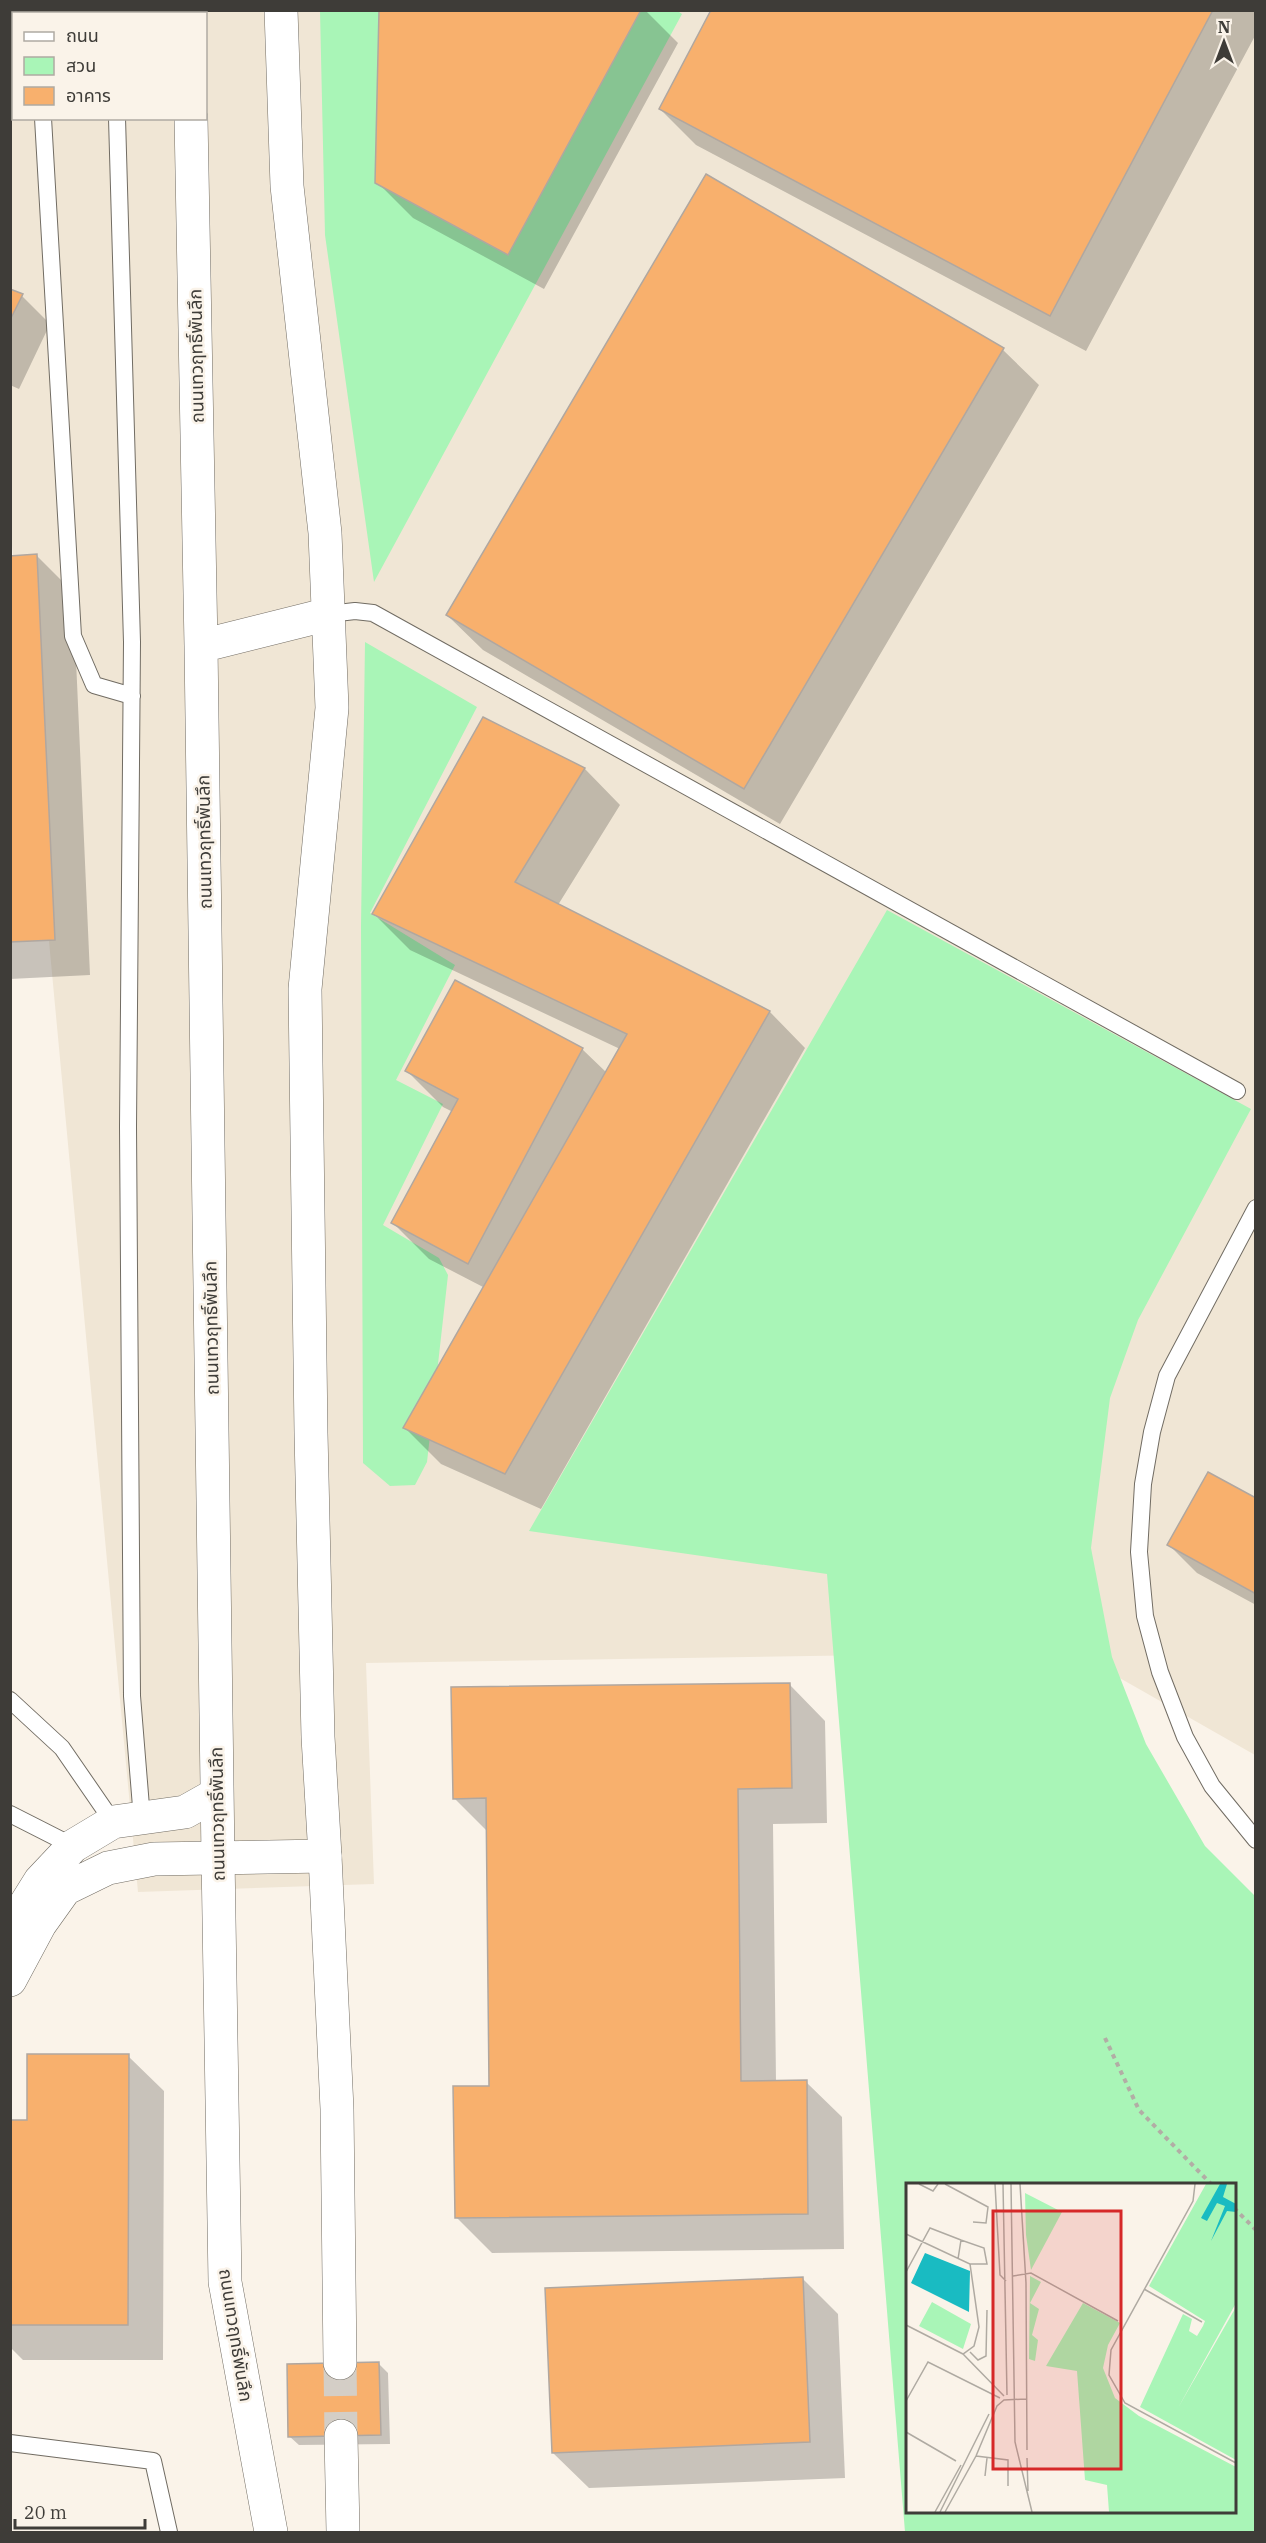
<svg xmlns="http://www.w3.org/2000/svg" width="1266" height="2543" viewBox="0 0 1266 2543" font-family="'IBM Plex Serif','Noto Sans Thai',serif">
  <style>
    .built { fill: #f0e6d5; fill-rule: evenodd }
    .green { fill: #a9f5b7; fill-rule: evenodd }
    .shadow { fill: #0003 }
    .building { fill: #f8b06d; stroke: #b0a7a0; stroke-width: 1.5 }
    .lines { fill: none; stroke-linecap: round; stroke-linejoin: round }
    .minor-tunnel { stroke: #d4cec6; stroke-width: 33; stroke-dasharray: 33 16; stroke-linecap: butt }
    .service-casing { stroke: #716c63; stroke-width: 18 }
    .minor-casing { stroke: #716c63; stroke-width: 34 }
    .tertiary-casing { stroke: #716c63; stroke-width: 34 }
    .path { stroke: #b2ada5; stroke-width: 4; stroke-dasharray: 4.5 4.5; stroke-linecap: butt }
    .service { stroke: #fff; stroke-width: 16 }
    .minor { stroke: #fff; stroke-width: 33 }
    .tertiary { stroke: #fff; stroke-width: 33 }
    .labels { text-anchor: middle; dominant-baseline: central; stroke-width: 5; stroke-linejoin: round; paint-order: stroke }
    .street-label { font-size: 18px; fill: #3e3c38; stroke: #faf3e9 }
    .inset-road { fill: none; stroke: #afaaa2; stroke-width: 1.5 }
    .view { fill: #d62828; fill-opacity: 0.15; stroke: #d62828; stroke-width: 3 }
    .inset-edge { fill: none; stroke: #3e3c38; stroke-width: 3 }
  </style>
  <rect width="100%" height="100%" fill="#faf3e9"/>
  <path class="built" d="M10 11H1255V1755L1074 1652 366 1663 374 1884 138 1892 11 535ZM14 14H206V118H14Z"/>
  <path class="green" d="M676 10 682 14 374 582 325 235 320 11Z
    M365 642 477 707 370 913 455 965 396 1080 443 1104 383 1225 439 1258 448 1275 427 1462 415 1485 390 1486 363 1463 361 926Z
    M887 910 1251 1109 1138 1320 1110 1398 1091 1548 1112 1657 1146 1744 1205 1846 1255 1896V2532H905L827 1574 529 1531ZM908 2184H1234V2512H908Z"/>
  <path class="shadow" d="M380 10H645L678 43 544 289 413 218 377 182Z
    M713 10H1256V34L1086 351 696 145 660 109Z
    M707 176 1003 350 1039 385 780 824 483 650 447 615Z
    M10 290 22 296 50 324 19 389 10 385Z
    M37 556 73 592 90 975 10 979V557Z
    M484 719 585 769 620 805 558 905 770 1012 805 1048 541 1509 441 1464 405 1428 485 1288 429 1259 393 1223 453 1112 443 1107 407 1071 582 1049 607 1073 620 1049 410 950 374 914Z
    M1256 1499V1605L1197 1573 1169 1545Z
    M790 1685 825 1721 827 1823 773 1824 776 2082H806L842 2117 844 2249 492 2253 456 2217 491 2087 488 1832 454 1798Z
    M128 2056 164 2091 163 2360H23L10 2347V2121H28Z
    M802 2278 838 2314 845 2478 589 2488 553 2453Z
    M379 2364 388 2373 390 2444 299 2445 289 2436Z"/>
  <path class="building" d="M379 10H641L508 255 375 183Z
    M711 10H1213L1050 316 659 109Z
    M706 174 1004 348 744 789 446 615Z
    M10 289 23 294 10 320Z
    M37 554 55 940 10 942V556Z
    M483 717 585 768 515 882 770 1011 505 1474 403 1428 627 1034 372 914Z
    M455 980 583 1048 468 1264 391 1223 458 1099 405 1071Z
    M1208 1472 1256 1498V1594L1167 1545Z
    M790 1683 792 1788 738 1789 741 2081 807 2080 808 2214 455 2218 453 2086H489L486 1798 453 1799 451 1687Z
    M27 2054H129L128 2325H10V2120H27Z
    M803 2277 810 2442 552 2453 545 2288Z
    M379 2362 381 2435 288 2437 287 2364Z"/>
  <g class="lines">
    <path class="minor-tunnel" d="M340 2363 341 2436"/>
    <g class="service-casing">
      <path id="service" d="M36 10 37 14
        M114 10V14
        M43 118 73 636 94 685 132 696
        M117 118 132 642 128 1127 132 1696 142 1819
        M329 614 355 611 373 613 1237 1091
        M1256 1208 1167 1376 1152 1432 1143 1484 1139 1552 1145 1616 1160 1672 1185 1737 1212 1786 1256 1840
        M10 1700 62 1748 113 1822
        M10 1814 73 1846
        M10 2443 153 2461 169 2532"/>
    </g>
    <g class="minor-casing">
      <path id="minor" d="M325 1856 337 2109 340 2363
        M218 1857 225 2282 271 2532
        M341 2436 343 2532"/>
    </g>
    <g class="tertiary-casing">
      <path id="tertiary" d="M189 10V14
        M191 118 201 646 218 1857
        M201 646 329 614
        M10 1929 40 1881 73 1846 113 1822 185 1812 217 1794
        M10 1980 40 1924 65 1889 108 1868 154 1859 325 1856 318 1737 311 1433 305 989 332 708 325 533 287 186 281 10"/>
    </g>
    <path class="path" d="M1105 2038 1139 2110 1211 2184
      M1234 2208 1256 2230"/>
    <use href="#service" class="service"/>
    <use href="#minor" class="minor"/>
    <use href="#tertiary" class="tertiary"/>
  </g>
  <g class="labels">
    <g class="street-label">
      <text transform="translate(196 356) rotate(-91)">ถนนเทวฤทธิ์พันลึก</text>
      <text transform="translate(204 842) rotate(-91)">ถนนเทวฤทธิ์พันลึก</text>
      <text transform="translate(211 1328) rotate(-91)">ถนนเทวฤทธิ์พันลึก</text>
      <text transform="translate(217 1814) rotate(-91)">ถนนเทวฤทธิ์พันลึก</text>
      <text transform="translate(236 2335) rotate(81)">ถนนเทวฤทธิ์พันลึก</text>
    </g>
  </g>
  <g transform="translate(906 2183)">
    <rect width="330" height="330" fill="#faf3e9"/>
    <path d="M300 1H330V120L272 225 330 124V277L234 224 277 131 286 136 283 148 291 153 297 143 299 138 243 103ZM119 10 156 29 125 87 120 52ZM124 93 135 99 124 120 133 126 126 152 132 157 129 178 123 176ZM26 119 65 141 57 166 13 143ZM177 120 214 140 202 162 197 185 209 215 233 233 330 284V329H203L201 302 179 297 171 188 140 183Z" fill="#a9f5b7"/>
    <path d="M314 1H321L317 14 330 21V29L321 28 305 58 319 23 311 20 301 38 295 35ZM19 70 64 88 63 129 5 100Z" fill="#19bbc2"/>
    <path class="inset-road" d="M13 1 27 8 32 1M39 1 82 24 80 40 67 39M89 1 94 92 100 98M97 1 101 212M105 1 109 259 126 329M114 1 120 100 121 267M289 1 287 18 205 167 203 192 219 220 330 280M0 51 64 81 73 144 68 163 57 171 0 142M52 76 55 57 78 65 81 81H64M0 89 24 45 55 57M107 93 125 90 212 138M238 106 296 139M64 169 72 177 80 173 81 127M57 171 98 213M0 218 22 179 94 215M0 249 50 278M70 273 102 277V303M121 275 122 308M79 293 81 275M29 329 55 282M34 329 83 231M39 329 70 273 91 223 98 217 120 216"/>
    <path class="view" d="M87 28H215V286H87Z"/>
    <rect width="330" height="330" class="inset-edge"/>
  </g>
  <rect width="1266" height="2543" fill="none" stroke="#3e3c38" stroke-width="24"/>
  <rect x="12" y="12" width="195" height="108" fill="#faf3e9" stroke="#afaaa2" stroke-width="1.5"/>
  <rect x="24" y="32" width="30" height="9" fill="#ffffff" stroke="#afaaa2" stroke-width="1.5"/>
  <text x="66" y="42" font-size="18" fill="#3e3c38">ถนน</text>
  <rect x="24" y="57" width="30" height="18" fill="#a9f5b7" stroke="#afaaa2" stroke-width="1.5"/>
  <text x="66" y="72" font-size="18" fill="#3e3c38">สวน</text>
  <rect x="24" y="87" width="30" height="18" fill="#f8b06d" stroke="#afaaa2" stroke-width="1.5"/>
  <text x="66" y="102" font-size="18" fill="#3e3c38">อาคาร</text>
  <g transform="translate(1224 42)" stroke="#faf3e9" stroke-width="4.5" paint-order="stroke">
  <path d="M0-4.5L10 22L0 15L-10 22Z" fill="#3e3c38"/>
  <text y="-9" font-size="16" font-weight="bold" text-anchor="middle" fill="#3e3c38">N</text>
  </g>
  <path d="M15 2519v9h130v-9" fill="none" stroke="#3e3c38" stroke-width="3"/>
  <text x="24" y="2519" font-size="18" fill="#3e3c38" stroke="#faf3e9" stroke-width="4.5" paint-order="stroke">20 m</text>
</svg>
